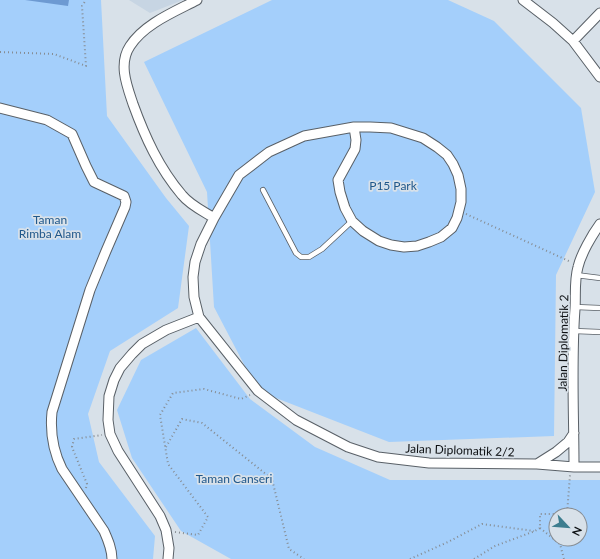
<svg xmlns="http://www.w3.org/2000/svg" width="600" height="559" viewBox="0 0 600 559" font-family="Lato,sans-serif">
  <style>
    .built { fill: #c7d5e3 }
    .green { fill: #a4cffb; fill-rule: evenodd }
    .water { fill: #6d9ad2 }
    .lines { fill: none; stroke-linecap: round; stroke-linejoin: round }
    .lane-casing { stroke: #596067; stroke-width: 6 }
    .street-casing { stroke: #596067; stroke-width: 11 }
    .path { stroke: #868c92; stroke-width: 2; stroke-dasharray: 1 3; stroke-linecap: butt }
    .lane { stroke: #fff; stroke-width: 4.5 }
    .street { stroke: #fff; stroke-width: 9 }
    .labels { text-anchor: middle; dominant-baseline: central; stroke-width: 3.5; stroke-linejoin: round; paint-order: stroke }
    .park-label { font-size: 12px; fill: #20588b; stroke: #d8e1e9 }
    .street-label { font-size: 12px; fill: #0d1013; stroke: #d8e1e9 }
  </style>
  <rect width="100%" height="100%" fill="#d8e1e9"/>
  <path class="built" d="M129 0H183L150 13Z"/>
  <path class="green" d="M0 0H101L107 116 166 198 189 226 178 308 110 351 88 414 99 462 155 536 153 559H0Z
    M272 0H448L494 21 581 108 595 192 556 275 554 436 389 442 258 391 214 307 207 192 144 62Z
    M196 328 250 399 315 447 390 480H600V559H231L181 531 132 458 117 410 141 360ZM556 515H580V539H556Z"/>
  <path class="water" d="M25 0H69L68 6Z"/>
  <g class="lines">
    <g class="lane-casing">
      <path id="lane" d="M263 190 296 253 301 257H309L322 249 352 221
        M576 275 600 278
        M575 307 600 308
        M574 331 600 332"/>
    </g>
    <g class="street-casing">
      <path id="street" d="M197 0C174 12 144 24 130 46 118 64 127 86 133 104 145 137 159 168 182 195 190 205 203 211 214 218
        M523 0 553 23 573 41 600 77
        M573 41 600 13
        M0 108 47 120 72 134 86 166 94 182 124 196 126 202 125 207 106 251 90 290 52 412C50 432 53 451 62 469L104 531C108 540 112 549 112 559
        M354 127 356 140 355 149 338 180 340 192 345 208 352 221 363 231 379 241 391 245 404 247 417 246 429 242 441 237 452 228 457 218 461 202V189L458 175 453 164 447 155 437 147 423 138 391 128 370 127H354L304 136 269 152 239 175 214 218 201 244 195 262 193 277 194 297 199 317 258 391 296 420 348 447 378 457 429 463 537 464 574 467H600
        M537 464 556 452 568 442 574 433
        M574 467C574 415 571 362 575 309 576 295 574 281 578 267 581 254 592 235 600 224
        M168 559 169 548 166 530 160 516 118 451 110 434 108 420 109 396 114 380 120 368 132 354 142 344 166 330 199 317"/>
    </g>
    <path class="path" d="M0 52 54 54 86 66 82 6 86 0
      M466 214 571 262
      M166 447 182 419 202 423 272 479 289 549 304 559
      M86 488 87 484 72 447 74 439 102 435
      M540 528 560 544 564 559
      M175 532 198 535 208 517 168 464 160 415 173 393 204 389 241 399 250 395
      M410 559 448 542 482 524 534 531
      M474 559 495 546 535 531 540 528V514H567L570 475"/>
    <use href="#lane" class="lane"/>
    <use href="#street" class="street"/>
  </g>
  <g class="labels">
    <g class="park-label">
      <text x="393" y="185">P15 Park</text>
      <text x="50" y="219">Taman<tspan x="50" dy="14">Rimba Alam</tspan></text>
      <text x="234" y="478">Taman Canseri</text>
    </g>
    <g class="street-label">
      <text transform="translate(563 343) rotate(-89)">Jalan Diplomatik 2</text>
      <text transform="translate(460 450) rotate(2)">Jalan Diplomatik 2/2</text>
    </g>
  </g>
  <g transform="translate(568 527) rotate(116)"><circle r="19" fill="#d8e1e9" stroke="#878d93"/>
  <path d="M0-3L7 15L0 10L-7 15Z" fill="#3c7d8f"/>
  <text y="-6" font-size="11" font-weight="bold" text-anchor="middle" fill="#0d1013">N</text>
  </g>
</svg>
